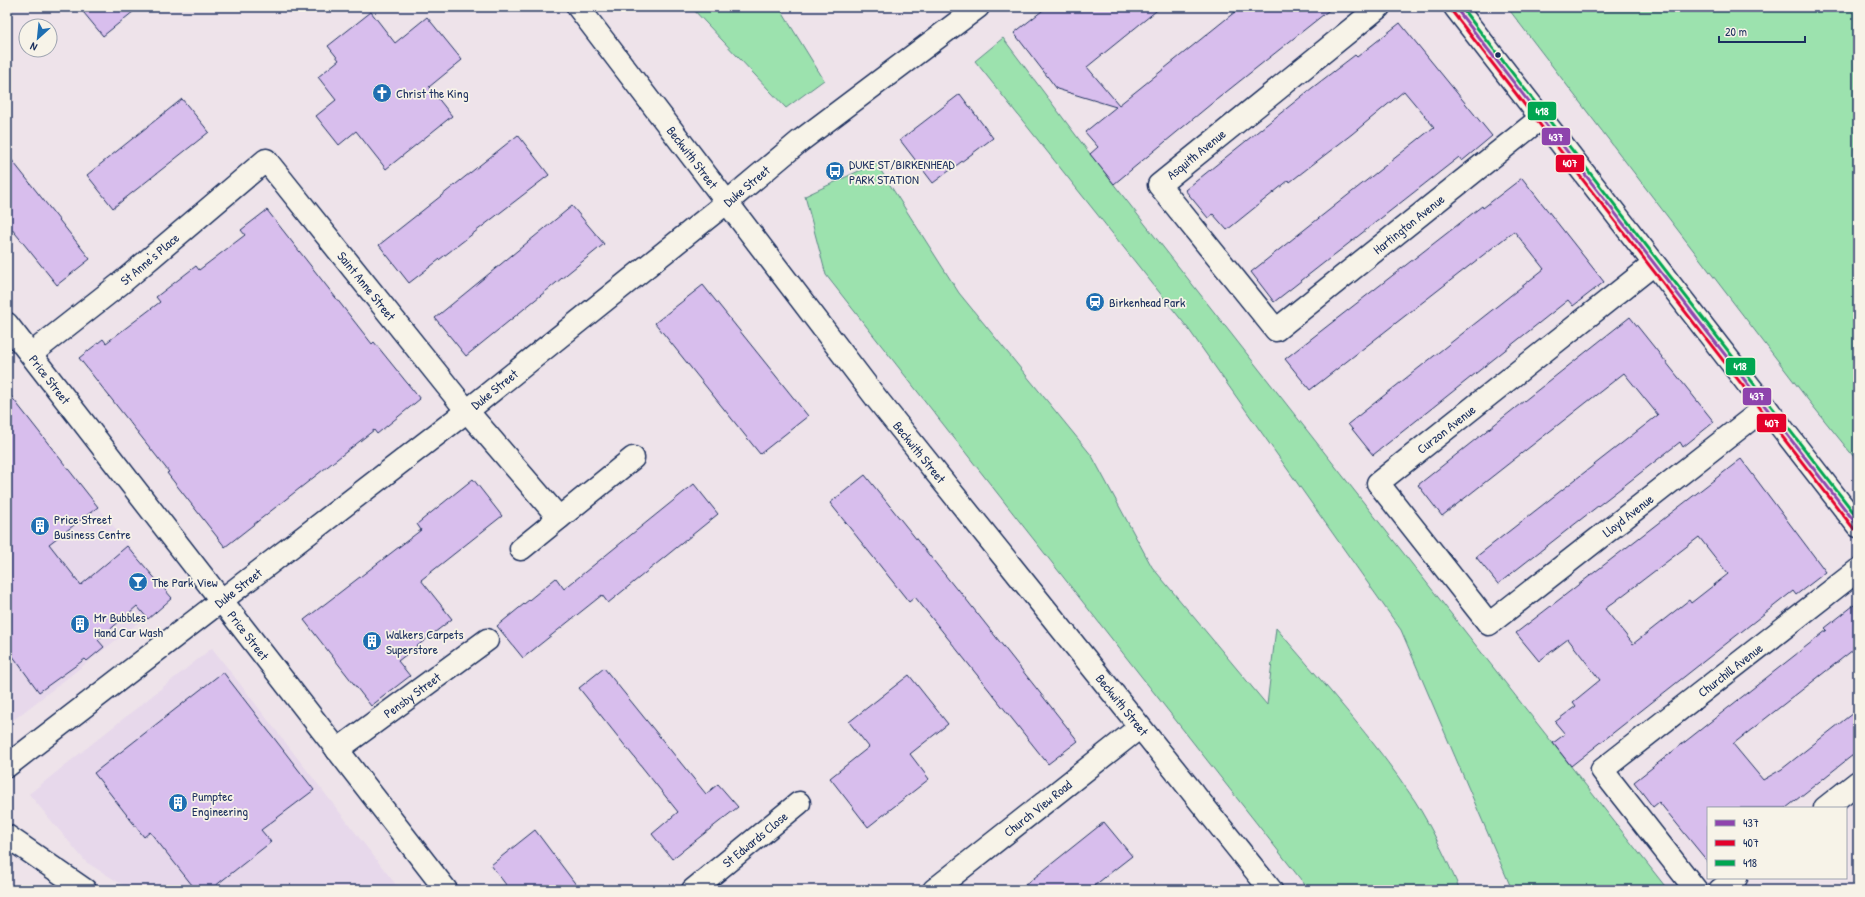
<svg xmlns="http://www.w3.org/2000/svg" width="1865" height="897" viewBox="0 0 1865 897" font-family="'Patrick Hand',sans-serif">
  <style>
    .built { fill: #e7d8eb }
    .green { fill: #9ce2ae; stroke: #5c8886 }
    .building { fill: #d8beed; stroke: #1b2f5e; fill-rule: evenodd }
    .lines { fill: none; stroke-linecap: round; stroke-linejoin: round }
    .minor-casing { stroke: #1b2f5e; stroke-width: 25 }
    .major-casing { stroke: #1b2f5e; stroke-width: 25 }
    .minor { stroke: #f7f3e8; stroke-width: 22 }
    .major { stroke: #f7f3e8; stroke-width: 22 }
    .bus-1-casing { stroke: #f7f3e8; stroke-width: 6 }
    .bus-2-casing { stroke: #f7f3e8; stroke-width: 6 }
    .bus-3-casing { stroke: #f7f3e8; stroke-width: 6 }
    .bus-1 { stroke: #8e44ad; stroke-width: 3 }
    .bus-2 { stroke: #e4002b; stroke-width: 3 }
    .bus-3 { stroke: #00a651; stroke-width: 3 }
    .bus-dot { fill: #1b2f5e; stroke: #f7f3e8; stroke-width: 1.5 }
    .labels { text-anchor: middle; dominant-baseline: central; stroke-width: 3.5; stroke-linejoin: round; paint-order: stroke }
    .poi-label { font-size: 13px; fill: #1b2f5e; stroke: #f7f3e8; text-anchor: start }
    .street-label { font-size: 13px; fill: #1b2f5e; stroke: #f7f3e8 }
    .line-badge { stroke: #f7f3e8; stroke-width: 1.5 }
    .badge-label { font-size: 11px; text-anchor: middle; font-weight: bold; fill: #fff }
  </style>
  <rect width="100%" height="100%" fill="#eee3ea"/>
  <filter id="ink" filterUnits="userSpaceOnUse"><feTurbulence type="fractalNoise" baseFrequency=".025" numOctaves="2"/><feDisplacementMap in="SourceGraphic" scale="8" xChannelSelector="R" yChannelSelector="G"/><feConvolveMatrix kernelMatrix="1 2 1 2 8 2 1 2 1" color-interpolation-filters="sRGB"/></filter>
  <g filter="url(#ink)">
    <path class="built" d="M7 391 170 598 7 725Z
      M212 648 400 890H131L86 862 29 794Z"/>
    <path class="green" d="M691 7H779L824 80 786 108Z
      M1507 7H1858V462L1808 400Z
      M1003 38 1090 154 1668 890H1512L1401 630 1187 327 975 61Z
      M876 163 959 293 1092 456 1152 567 1267 705 1276 628C1324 684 1374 739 1415 801 1431 826 1448 862 1460 890H1309L826 275 805 196Z"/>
    <path class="building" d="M79 7H139L103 36Z
      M1047 7H1161L1087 67 1119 105 1241 7H1333L1211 104 1114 184 1090 154 1098 147 1085 132 1116 107 1057 89 1014 33Z
      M371 12 395 43 427 17 462 60 429 87 452 116 386 169 356 131 339 145 316 116 336 100 318 77 339 60 328 46Z
      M1400 23 1492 136 1462 161 1459 157 1274 302 1251 272 1434 127 1404 91 1352 134 1290 182 1289 180 1227 230 1213 214 1208 218 1185 190 1312 88 1355 55 1357 57Z
      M960 94 993 138 933 183 900 140Z
      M182 99 209 132 113 208 87 175Z
      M518 135 549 175 409 283 379 245Z
      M7 154 90 259 57 285 7 223Z
      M1522 178 1604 282 1573 306 1568 300 1373 455 1348 424 1544 269 1514 231 1310 390 1285 359 1482 206 1483 208Z
      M572 206 604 244 466 356 435 318Z
      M267 210 372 344 374 342 420 399 377 434 374 430 225 547 167 473 169 472 79 358 103 339 106 343 160 302 156 297 196 266 199 270 245 235 241 230Z
      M703 285 808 416 760 454 655 323Z
      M1630 317 1714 422 1683 447 1680 442 1498 584 1476 557 1658 415 1624 373 1442 516 1418 485Z
      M7 391 98 507 49 544 81 585 127 546 172 598 148 619 137 606 98 640 104 647 87 661 85 659 39 692 7 648Z
      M1741 459 1826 572 1796 595 1793 591 1571 766 1553 743 1565 734 1555 722 1576 706 1573 702 1600 680 1568 639 1539 661 1516 633ZM1699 537 1728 574 1691 603 1689 600 1633 644 1605 609Z
      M865 475 957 590 958 589 1078 741 1048 764 915 597 909 602 830 503Z
      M473 479 502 516 421 580 452 619 398 661 410 676 371 706 304 620 421 530 417 524Z
      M694 484 718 514 608 603 602 595 523 658 497 626 556 578 564 589Z
      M1858 602V646L1733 744 1763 780 1782 769 1858 709V751L1786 808H1708V862L1659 802 1653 807 1634 782 1827 630 1825 628Z
      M604 668 706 794 718 784 738 807 672 859 652 834 678 812 579 688Z
      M223 672 314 790 261 830 271 842 210 890H196L150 832 144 837 94 773Z
      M909 675 948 724 910 754 929 779 868 827 830 778 869 747 849 722Z
      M1104 822 1132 856 1114 870 1089 890H1019Z
      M535 830 580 890H510L491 865Z"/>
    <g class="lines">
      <g class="minor-casing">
        <g id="minor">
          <path id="s1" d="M578 7 877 399 1271 890"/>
          <path id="s2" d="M1379 7 1159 185 1276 330 1541 118"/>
          <path id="s3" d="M1654 264 1378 483 1489 624 1766 407"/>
          <path id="s4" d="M7 324 446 890"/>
          <path id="s5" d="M31 354 120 284 266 160 467 411 559 518"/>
          <path d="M521 549 633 458"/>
          <path id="s6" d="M337 750 487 640"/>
          <path d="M1825 808 1858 782"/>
          <path d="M7 836 85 890"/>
          <path id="s7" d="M693 890 799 803"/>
          <path id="s8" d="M934 890 1140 727"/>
          <path id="s9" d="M1696 890 1602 770 1858 570"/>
          <path d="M1720 890 1736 878"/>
        </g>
      </g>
      <g class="major-casing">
        <g id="major">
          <path d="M1455 7 1858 526"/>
          <path id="s10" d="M7 766 467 411 726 203 800 141 978 7"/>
        </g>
      </g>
      <use href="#minor" class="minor"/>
      <use href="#major" class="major"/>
      <g class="bus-1-casing">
        <path id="bus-1" d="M1455 7 1858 526"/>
      </g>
      <g class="bus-2-casing">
        <path id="bus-2" d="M1451 10 1854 529"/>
      </g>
      <g class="bus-3-casing">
        <path id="bus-3" d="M1461 7 1858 518"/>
      </g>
      <use href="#bus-1" class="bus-1"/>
      <use href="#bus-2" class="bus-2"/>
      <use href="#bus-3" class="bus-3"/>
    </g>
  </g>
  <defs>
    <g id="church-disc" transform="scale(1)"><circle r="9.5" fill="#1f6fb2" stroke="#f7f3e8"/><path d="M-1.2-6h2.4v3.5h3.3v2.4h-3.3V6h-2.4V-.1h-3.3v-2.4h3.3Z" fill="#fff"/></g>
    <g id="bus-disc" transform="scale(1)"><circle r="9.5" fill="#1f6fb2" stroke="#f7f3e8"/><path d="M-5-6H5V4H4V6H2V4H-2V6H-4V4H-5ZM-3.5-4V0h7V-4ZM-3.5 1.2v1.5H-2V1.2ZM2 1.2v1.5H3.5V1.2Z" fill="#fff"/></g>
    <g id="station-disc" transform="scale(1)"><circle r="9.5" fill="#1f6fb2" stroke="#f7f3e8"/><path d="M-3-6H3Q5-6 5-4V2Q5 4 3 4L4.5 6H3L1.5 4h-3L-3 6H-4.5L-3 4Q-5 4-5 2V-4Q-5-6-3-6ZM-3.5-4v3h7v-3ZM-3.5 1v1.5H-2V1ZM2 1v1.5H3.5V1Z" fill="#fff"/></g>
    <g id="building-disc" transform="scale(1)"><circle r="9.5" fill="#1f6fb2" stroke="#f7f3e8"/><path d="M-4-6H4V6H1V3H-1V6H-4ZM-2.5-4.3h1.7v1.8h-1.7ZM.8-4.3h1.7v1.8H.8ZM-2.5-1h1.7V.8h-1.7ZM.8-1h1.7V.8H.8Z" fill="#fff"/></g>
    <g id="bar-disc" transform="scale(1)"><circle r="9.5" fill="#1f6fb2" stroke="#f7f3e8"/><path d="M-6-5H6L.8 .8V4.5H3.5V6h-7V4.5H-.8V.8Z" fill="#fff"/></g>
  </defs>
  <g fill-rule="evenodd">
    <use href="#church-disc" x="382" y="93"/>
    <use href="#bus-disc" x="835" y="171"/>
    <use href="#station-disc" x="1095" y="302"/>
    <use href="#building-disc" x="40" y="526"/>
    <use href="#bar-disc" x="138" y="582"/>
    <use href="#building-disc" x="80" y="624"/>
    <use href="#building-disc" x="372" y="641"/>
    <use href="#building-disc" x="178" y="803"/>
  </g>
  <circle class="bus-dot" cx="1498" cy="55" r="3.5"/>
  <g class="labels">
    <g class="poi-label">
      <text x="396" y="93">Christ the King</text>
      <text x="849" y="164">DUKE ST/BIRKENHEAD<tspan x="849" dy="15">PARK STATION</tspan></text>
      <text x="1109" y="302">Birkenhead Park</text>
      <text x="54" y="519">Price Street<tspan x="54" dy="15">Business Centre</tspan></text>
      <text x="152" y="582">The Park View</text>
      <text x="94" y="617">Mr Bubbles<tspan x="94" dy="15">Hand Car Wash</tspan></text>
      <text x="386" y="634">Walkers Carpets<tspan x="386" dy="15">Superstore</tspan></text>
      <text x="192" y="796">Pumptec<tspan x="192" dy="15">Engineering</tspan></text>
    </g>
    <g class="street-label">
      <text transform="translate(1196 154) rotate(-39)">Asquith Avenue</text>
      <text stroke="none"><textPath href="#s1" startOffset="189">Beckwith Street</textPath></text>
      <text stroke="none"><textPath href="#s10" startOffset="940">Duke Street</textPath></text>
      <text stroke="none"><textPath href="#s2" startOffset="639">Hartington Avenue</textPath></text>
      <text stroke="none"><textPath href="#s5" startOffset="152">St Anne's Place</textPath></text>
      <text stroke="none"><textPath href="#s5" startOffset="466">Saint Anne Street</textPath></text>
      <text stroke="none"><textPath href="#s4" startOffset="70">Price Street</textPath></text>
      <text stroke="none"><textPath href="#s10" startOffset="616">Duke Street</textPath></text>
      <text transform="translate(1446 429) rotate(-38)">Curzon Avenue</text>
      <text stroke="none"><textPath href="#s1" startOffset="561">Beckwith Street</textPath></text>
      <text stroke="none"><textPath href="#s3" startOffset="708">Lloyd Avenue</textPath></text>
      <text stroke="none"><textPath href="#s10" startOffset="292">Duke Street</textPath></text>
      <text stroke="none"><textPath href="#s4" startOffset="394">Price Street</textPath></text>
      <text stroke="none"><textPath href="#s9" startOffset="315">Churchill Avenue</textPath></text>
      <text stroke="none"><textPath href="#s6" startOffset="93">Pensby Street</textPath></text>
      <text stroke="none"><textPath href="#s1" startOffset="885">Beckwith Street</textPath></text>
      <text stroke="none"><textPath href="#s8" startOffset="132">Church View Road</textPath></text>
      <text stroke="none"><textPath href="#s7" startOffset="80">St Edwards Close</textPath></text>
    </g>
  </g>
  <g class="line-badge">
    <rect x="1527" y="101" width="30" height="20" rx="4" fill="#00a651"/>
    <rect x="1541" y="127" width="30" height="19" rx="4" fill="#8e44ad"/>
    <rect x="1555" y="154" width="30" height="19" rx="4" fill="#e4002b"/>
    <rect x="1725" y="357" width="31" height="19" rx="4" fill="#00a651"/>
    <rect x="1742" y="387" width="30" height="19" rx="4" fill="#8e44ad"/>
    <rect x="1756" y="413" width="31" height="20" rx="4" fill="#e4002b"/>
  </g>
  <g class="badge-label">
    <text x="1542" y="115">418</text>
    <text x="1556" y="141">437</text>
    <text x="1570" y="167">407</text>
    <text x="1740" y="370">418</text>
    <text x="1757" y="400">437</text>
    <text x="1772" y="427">407</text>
  </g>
  <rect width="1865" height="897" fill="none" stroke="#f7f3e8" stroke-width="24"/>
  <rect x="12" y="12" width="1841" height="873" fill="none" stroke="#1b2f5e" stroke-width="1.5" filter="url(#ink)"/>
  <rect x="1707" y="807" width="140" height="72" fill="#f7f3e8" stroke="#9fa5b1"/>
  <rect x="1715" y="820" width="20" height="6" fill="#8e44ad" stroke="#9fa5b1"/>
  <text x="1743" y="827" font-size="12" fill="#1b2f5e">437</text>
  <rect x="1715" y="840" width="20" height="6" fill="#e4002b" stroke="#9fa5b1"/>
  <text x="1743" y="847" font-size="12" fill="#1b2f5e">407</text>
  <rect x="1715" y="860" width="20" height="6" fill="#00a651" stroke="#9fa5b1"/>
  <text x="1743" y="867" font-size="12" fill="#1b2f5e">418</text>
  <g transform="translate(38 38) rotate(207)"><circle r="19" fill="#f7f3e8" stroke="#9fa5b1"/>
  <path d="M0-3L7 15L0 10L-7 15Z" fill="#1f6fb2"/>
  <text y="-6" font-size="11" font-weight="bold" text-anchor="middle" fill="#1b2f5e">N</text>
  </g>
  <path d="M1719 36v6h86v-6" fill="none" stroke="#1b2f5e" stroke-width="2"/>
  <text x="1725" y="36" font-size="12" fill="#1b2f5e" stroke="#f7f3e8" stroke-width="3" paint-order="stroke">20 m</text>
</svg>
